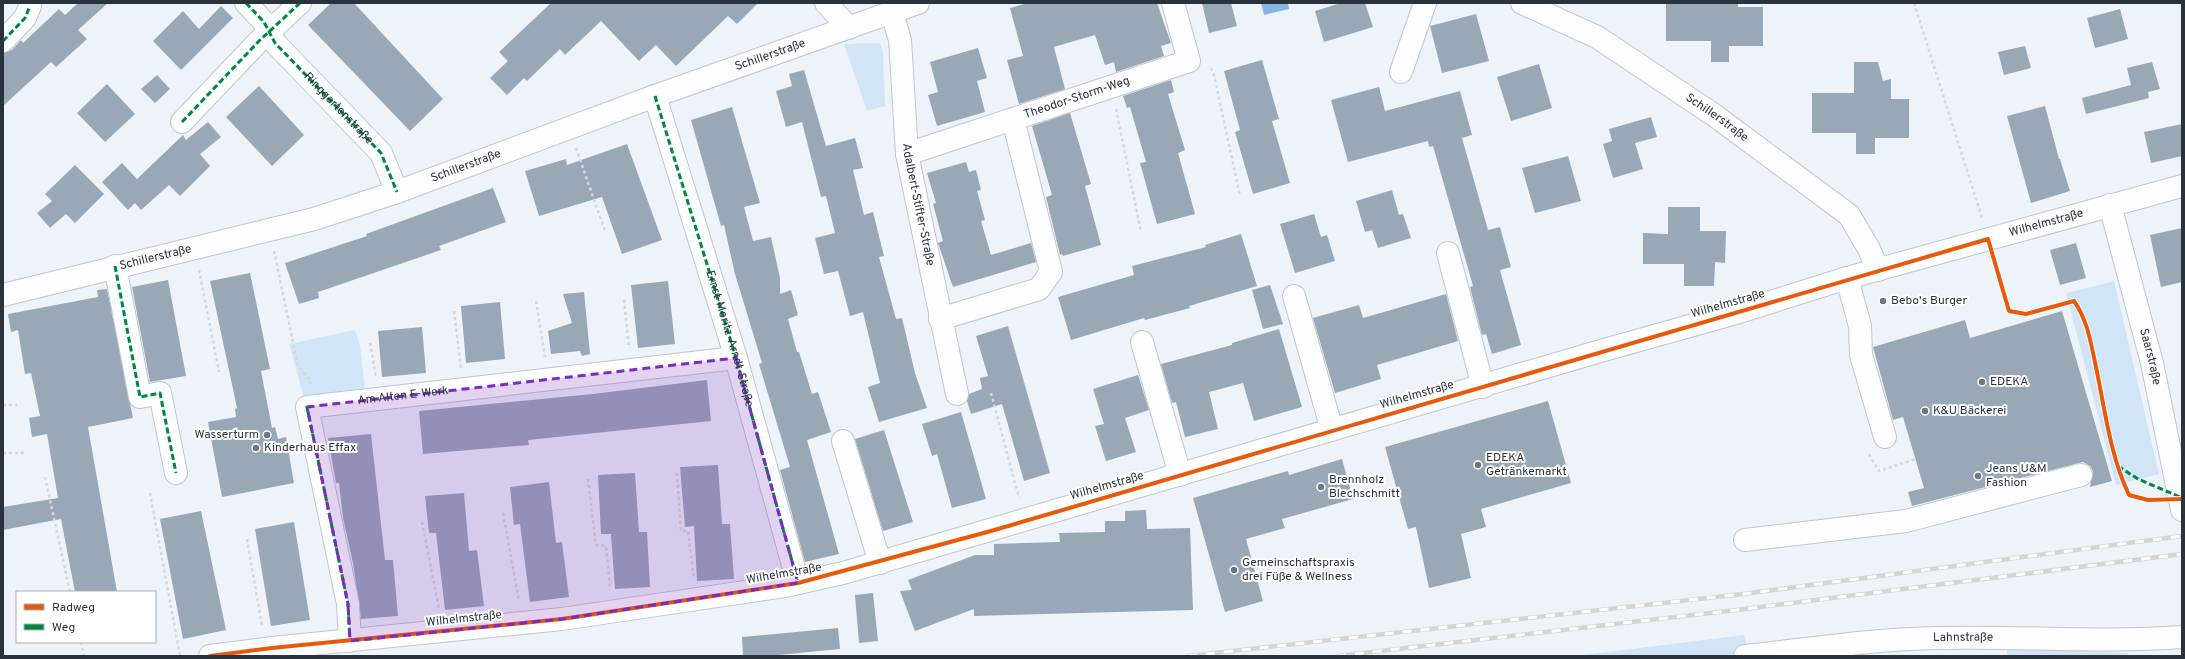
<svg xmlns="http://www.w3.org/2000/svg" width="2185" height="659" viewBox="0 0 2185 659" font-family="Overpass,sans-serif">
  <style>
    .green { fill: #d1e5f9 }
    .water { fill: #87b6e3 }
    .building { fill: #99a8b6 }
    .lines { fill: none; stroke-linecap: round; stroke-linejoin: round }
    .minor-casing { stroke: #c0c6cd; stroke-width: 24 }
    .path { stroke: #d5d7d9; stroke-width: 2.5; stroke-dasharray: 3 3; stroke-linecap: butt }
    .minor { stroke: #fcfdfe; stroke-width: 22 }
    .rail-casing { stroke: #d3d5d7; stroke-width: 4.5 }
    .rail { stroke: #fff; stroke-width: 3; stroke-dasharray: 9; stroke-linecap: butt }
    .quiet { stroke: #00873e; stroke-width: 3; stroke-dasharray: 6 3; stroke-linecap: butt }
    .cycleway-casing { stroke: #fff; stroke-width: 6 }
    .cycleway { stroke: #e8590c; stroke-width: 4 }
    .marked { fill: #7b2cbf; fill-opacity: 0.2; stroke: #7b2cbf; stroke-width: 3; stroke-dasharray: 8 5; stroke-linejoin: round }
    .poi-dot { fill: #6f767e; stroke: #fff; stroke-width: 1.5 }
    .labels { text-anchor: middle; dominant-baseline: central; stroke-width: 4; stroke-linejoin: round; paint-order: stroke }
    .street-label { font-size: 12px; fill: #2a333c; stroke: #fff }
    .poi-label { font-size: 12px; fill: #2a333c; stroke: #fff; text-anchor: start }
  </style>
  <rect width="100%" height="100%" fill="#eef3f9"/>
  <path class="green" d="M880 43 883 53 885 106 867 111 844 44Z
    M2114 281 2159 474 2116 485 2066 293Z
    M355 330 360 345 365 390 304 398 289 344Z
    M1744 635 1750 656H1575Z
    M2007 648 2128 653V656H2007Z"/>
  <path class="water" d="M1261 3H1288L1289 9 1264 15Z"/>
  <path class="building" d="M78 3H108L78 30 87 39 56 67 51 62 3 106V53L12 50 21 40 23 43 59 9 65 15Z
    M331 3H354L443 99 410 131 308 25Z
    M551 3H758L737 24 728 16 676 66 656 45 639 61 601 21 565 55 560 49 527 81 524 78 507 95 490 78 508 61 499 52Z
    M1028 3H1157L1171 43 1161 46 1164 56 1116 72 1114 62 1105 65 1095 35 1054 47 1065 89 1019 104 1007 60 1023 56 1010 8Z
    M1202 3H1231L1237 26 1209 33Z
    M1341 3H1365L1373 27 1324 42 1315 11Z
    M1666 3H1738V7H1763V46H1729V62H1711V41H1666Z
    M221 6 233 18 181 70 153 41 183 11 199 29Z
    M2120 9 2128 39 2095 48 2087 18Z
    M1476 14 1489 61 1442 73 1430 26Z
    M2025 46 2031 68 2004 75 1998 52Z
    M978 48 987 78 977 81 985 112 937 126 928 95 938 92 930 62Z
    M1262 60 1279 119 1272 121 1290 183 1253 194 1235 132 1240 130 1224 71Z
    M1854 62H1878L1883 81 1891 79V99H1909V138H1875V154H1856V133H1812V93H1854Z
    M2152 62 2160 89 2148 92 2149 98 2086 114 2082 98 2131 85 2127 68Z
    M1539 64 1552 108 1511 121 1497 77Z
    M804 70 826 146 855 138 863 168 853 170 864 215 873 212 884 256 879 257 896 319 902 318 915 373 927 408 879 422 868 387 880 383 863 312 850 316 838 271 824 274 815 238 835 233 826 196 821 197 802 122 786 127 776 91 792 86 789 74Z
    M157 75 170 89 155 103 141 89Z
    M1171 80 1174 92 1168 94 1185 150 1178 153 1195 214 1157 224 1140 163 1146 162 1130 107 1127 108 1123 96Z
    M107 84 135 114 105 142 77 113Z
    M259 86 304 135 272 166 226 117Z
    M1379 87 1385 111 1460 91 1472 135 1462 138 1488 230 1500 227 1511 267 1500 270 1521 345 1492 354 1486 334 1482 335 1470 287 1473 286 1433 146 1429 147 1428 141 1348 162 1331 100Z
    M2045 106 2059 159H2060L2070 191 2031 203 2007 116Z
    M732 107 760 203 744 207 753 241 771 237 780 278V294L791 290 798 315 788 319 797 352H799L812 394 818 392 831 432 807 440 839 554 805 562 780 470 790 467 759 364 762 363 735 274 724 225 721 226 691 120Z
    M1070 113 1091 184 1085 186 1101 245 1063 256 1062 254 1060 255 1046 197 1052 195 1032 126Z
    M1651 117 1657 137 1635 143 1643 169 1613 178 1603 144 1612 141 1609 129Z
    M208 122 221 137 200 154 210 166 180 196 169 185 141 210 135 203 128 210 102 182 122 163 137 179 183 135 186 140Z
    M2182 124V156L2151 163 2144 132Z
    M627 144 662 240 622 254 602 197 539 216 525 171 566 159 567 165Z
    M1568 156 1581 201 1535 213 1522 168Z
    M966 162 969 172 976 170 981 190 977 191 985 220 981 221 991 255 1031 243 1036 262 953 287 938 243 943 241 933 204 936 203 927 173Z
    M75 165 104 194 75 223 66 214 50 228 37 213 52 201 45 194Z
    M493 188 506 222 439 246 441 250 318 292 319 298 299 304 285 263 367 236 366 234Z
    M1392 190 1399 215 1403 214 1411 238 1378 248 1372 230 1365 232 1356 201Z
    M1668 207H1700V231H1726L1725 263 1715 262 1714 286H1684V264H1643V233L1668 234Z
    M1314 214 1321 237 1327 235 1335 261 1295 273 1280 224Z
    M2182 228V282L2161 287 2150 235Z
    M1241 234 1257 286 1189 306 1190 308 1145 320 1144 318 1071 340 1058 297 1134 275 1132 266 1206 247 1205 245Z
    M2076 243 2086 278 2060 285 2050 250Z
    M250 273 270 369 261 371 272 428 275 427 278 439 286 437 294 483 222 497 208 422 236 417 235 409 237 408 210 281Z
    M168 280 186 376 150 382 132 287Z
    M668 281 675 344 638 348 631 285Z
    M1270 285 1283 324 1263 329 1252 290Z
    M107 289 133 418 88 427 117 592H75L61 519 3 530V507L58 498 47 434 32 437 29 418 40 416 31 373 25 374 18 330 11 332 8 314 98 297 97 290Z
    M584 292 590 354 582 356 580 351 551 354 548 331 572 323 563 294Z
    M1446 294 1458 341 1377 365 1381 379 1335 393 1313 318 1359 305 1363 318Z
    M500 302 505 359 466 363 461 306Z
    M2062 311 2112 481 2090 487 2093 471 2090 466 2083 462 1912 506 1908 492 1924 488 1903 417 1893 420 1873 347 1965 320 1970 338Z
    M1008 326 1050 473 1024 481 1002 404 971 414 967 401 969 394 982 389 980 378 988 376 976 336Z
    M422 327 426 373 382 377 378 331Z
    M1279 329 1302 407 1254 421 1243 383 1209 392 1218 429 1185 437 1176 402 1172 403 1161 364 1232 345V343Z
    M1138 375 1149 410 1125 418 1136 452 1106 461 1095 426 1104 424 1093 389Z
    M707 380 711 421 528 440 529 445 423 454 419 411 593 394Z
    M1548 401 1571 483 1481 509 1486 527 1461 534 1471 578 1429 588 1416 527 1408 529 1385 447Z
    M961 412 986 499 952 508 937 454 932 456 922 424Z
    M884 430 913 522 883 531 855 439Z
    M371 434 385 560H393L398 616 361 619 353 563 343 518 339 483H336L328 438Z
    M1342 459 1353 499 1282 519 1285 528 1246 539 1263 601 1225 612 1193 498 1288 471 1289 475Z
    M718 465 722 524H730L734 579 697 581 694 526 685 527 680 467Z
    M635 473 639 532H647L650 587 615 589 611 534H601L598 475Z
    M549 482 556 543 562 542 569 597 530 602 520 524 514 525 510 487Z
    M464 493 469 551 477 550 484 606 445 610 436 533H429L425 496Z
    M1146 510 1147 529 1190 528 1193 610 974 616V609L915 631 900 591 912 590 908 580 975 555H994V544L1060 542 1059 533 1105 532V521H1125V511Z
    M201 511 226 630 183 639 160 519Z
    M294 522 310 620 271 626 255 529Z
    M873 593 878 641 859 643 855 595Z
    M838 628 840 649 768 656H743L742 637Z"/>
  <g class="lines">
    <g class="minor-casing">
      <g id="minor">
        <path d="M246 3 264 22 275 43 381 153 397 192"/>
        <path d="M826 3 849 28"/>
        <path id="s1" d="M1522 3 1597 37 1714 115 1849 215 1869 249 1878 270"/>
        <path id="s2" d="M892 13 900 40 907 154 957 394"/>
        <path d="M3 41 25 18 30 6"/>
        <path d="M1401 72 1425 3"/>
        <path d="M655 96 736 358 798 583"/>
        <path d="M182 122 259 41 300 3"/>
        <path id="s3" d="M907 154 1189 61 1173 3"/>
        <path id="s4" d="M2110 205 2152 363 2182 510"/>
        <path d="M1448 253 1483 387"/>
        <path d="M115 266 140 397 160 393 176 473"/>
        <path d="M1847 278 1860 326 1861 355 1885 437"/>
        <path id="s5" d="M3 295 314 219 397 192 655 96 918 3"/>
        <path d="M1294 296 1332 430"/>
        <path d="M940 319 1039 289 1051 272 1013 119"/>
        <path d="M1142 342 1180 475"/>
        <path d="M843 441 880 563"/>
        <path d="M1745 540 1906 521 2081 475"/>
        <path id="s6" d="M350 641 348 604 307 407 736 358"/>
        <path id="s7" d="M210 656 272 648 562 619 785 586 843 573 1597 352 1736 313 1847 278 2182 186"/>
        <path id="s8" d="M1745 656C1810 649 1874 639 1939 638 2020 636 2101 643 2182 637"/>
      </g>
    </g>
    <path class="path" d="M1914 3 1982 218
      M1211 68 1214 75 1240 196
      M1116 109 1141 232
      M576 148 605 231
      M274 251 298 366 311 381 310 385
      M199 270 219 372
      M624 300 629 348
      M536 301 545 358
      M454 311 461 368
      M370 343 376 378
      M991 393 1019 498
      M3 405H17
      M3 453H26
      M1869 454 1879 471 1916 459
      M677 473 681 531H688L694 578
      M45 477 70 592
      M588 479 596 545 606 546 610 589
      M150 493 180 656
      M503 513 519 601
      M422 522 439 609
      M247 539 262 626
      M81 642 84 656"/>
    <use href="#minor" class="minor"/>
    <g class="rail-casing">
      <path id="rail" d="M1188 656 1743 594 2182 536
        M1337 656 1745 609 2182 554"/>
    </g>
    <use href="#rail" class="rail"/>
    <g class="quiet">
      <path id="s9" d="M246 3 264 22 275 43 381 153 397 192"/>
      <path d="M3 41 25 18 30 6"/>
      <path id="s10" d="M655 96 736 358 798 583"/>
      <path d="M182 122 259 41 300 3"/>
      <path d="M115 266 140 397 160 393 176 473"/>
      <path d="M307 407 348 604 350 641"/>
      <path d="M2118 466 2138 479 2180 497"/>
    </g>
    <g class="cycleway-casing">
      <path id="cycleway" d="M210 656 272 648 562 619 798 583 991 531 1988 239 2009 311 2026 314 2074 301C2088 321 2091 344 2096 367 2105 410 2110 455 2129 495L2148 500 2182 499"/>
    </g>
    <use href="#cycleway" class="cycleway"/>
  </g>
  <path class="marked" d="M736 358 798 583 562 619 350 641 348 604 307 407Z"/>
  <g class="poi-dot">
    <circle cx="1883" cy="301" r="4"/>
    <circle cx="1982" cy="382" r="4"/>
    <circle cx="1925" cy="411" r="4"/>
    <circle cx="267" cy="435" r="4"/>
    <circle cx="256" cy="448" r="4"/>
    <circle cx="1478" cy="465" r="4"/>
    <circle cx="1978" cy="476" r="4"/>
    <circle cx="1321" cy="487" r="4"/>
    <circle cx="1234" cy="570" r="4"/>
  </g>
  <g class="labels">
    <g class="street-label">
      <text stroke="none"><textPath href="#s5" startOffset="805">Schillerstraße</textPath></text>
      <text stroke="none"><textPath href="#s3" startOffset="179">Theodor-Storm-Weg</textPath></text>
      <text stroke="none"><textPath href="#s9" startOffset="141">Ringgartenstraße</textPath></text>
      <text stroke="none"><textPath href="#s1" startOffset="227">Schillerstraße</textPath></text>
      <text stroke="none"><textPath href="#s5" startOffset="481">Schillerstraße</textPath></text>
      <text stroke="none"><textPath href="#s2" startOffset="194">Adalbert-Stifter-Straße</textPath></text>
      <text stroke="none"><textPath href="#s7" startOffset="1892">Wilhelmstraße</textPath></text>
      <text stroke="none"><textPath href="#s5" startOffset="157">Schillerstraße</textPath></text>
      <text transform="translate(1728 304) rotate(-16)">Wilhelmstraße</text>
      <text stroke="none"><textPath href="#s10" startOffset="254">Ernst-Moritz-Arndt-Straße</textPath></text>
      <text stroke="none"><textPath href="#s4" startOffset="157">Saarstraße</textPath></text>
      <text transform="translate(1417 395) rotate(-16)">Wilhelmstraße</text>
      <text stroke="none"><textPath href="#s6" startOffset="335">Am Alten E-Werk</textPath></text>
      <text transform="translate(1107 486) rotate(-16)">Wilhelmstraße</text>
      <text transform="translate(784 574) rotate(-10)">Wilhelmstraße</text>
      <text transform="translate(464 619) rotate(-6)">Wilhelmstraße</text>
      <text stroke="none"><textPath href="#s8" startOffset="219">Lahnstraße</textPath></text>
    </g>
    <g class="poi-label">
      <text x="1891" y="301">Bebo's Burger</text>
      <text x="1990" y="382">EDEKA</text>
      <text x="1933" y="411">K&amp;U Bäckerei</text>
      <text x="259" y="435" text-anchor="end">Wasserturm</text>
      <text x="264" y="448">Kinderhaus Effax</text>
      <text x="1486" y="458">EDEKA<tspan x="1486" dy="14">Getränkemarkt</tspan></text>
      <text x="1986" y="469">Jeans U&amp;M<tspan x="1986" dy="14">Fashion</tspan></text>
      <text x="1329" y="480">Brennholz<tspan x="1329" dy="14">Blechschmitt</tspan></text>
      <text x="1242" y="563">Gemeinschaftspraxis<tspan x="1242" dy="14">drei Füße &amp; Wellness</tspan></text>
    </g>
  </g>
  <rect width="2185" height="659" fill="none" stroke="#2a333c" stroke-width="8"/>
  <rect x="16" y="591" width="140" height="52" fill="#ffffff" stroke="#aaadb1"/>
  <rect x="24" y="604" width="20" height="6" fill="#e8590c" stroke="#aaadb1"/>
  <text x="52" y="611" font-size="12" fill="#2a333c">Radweg</text>
  <rect x="24" y="624" width="20" height="6" fill="#00873e" stroke="#aaadb1"/>
  <text x="52" y="631" font-size="12" fill="#2a333c">Weg</text>
</svg>
